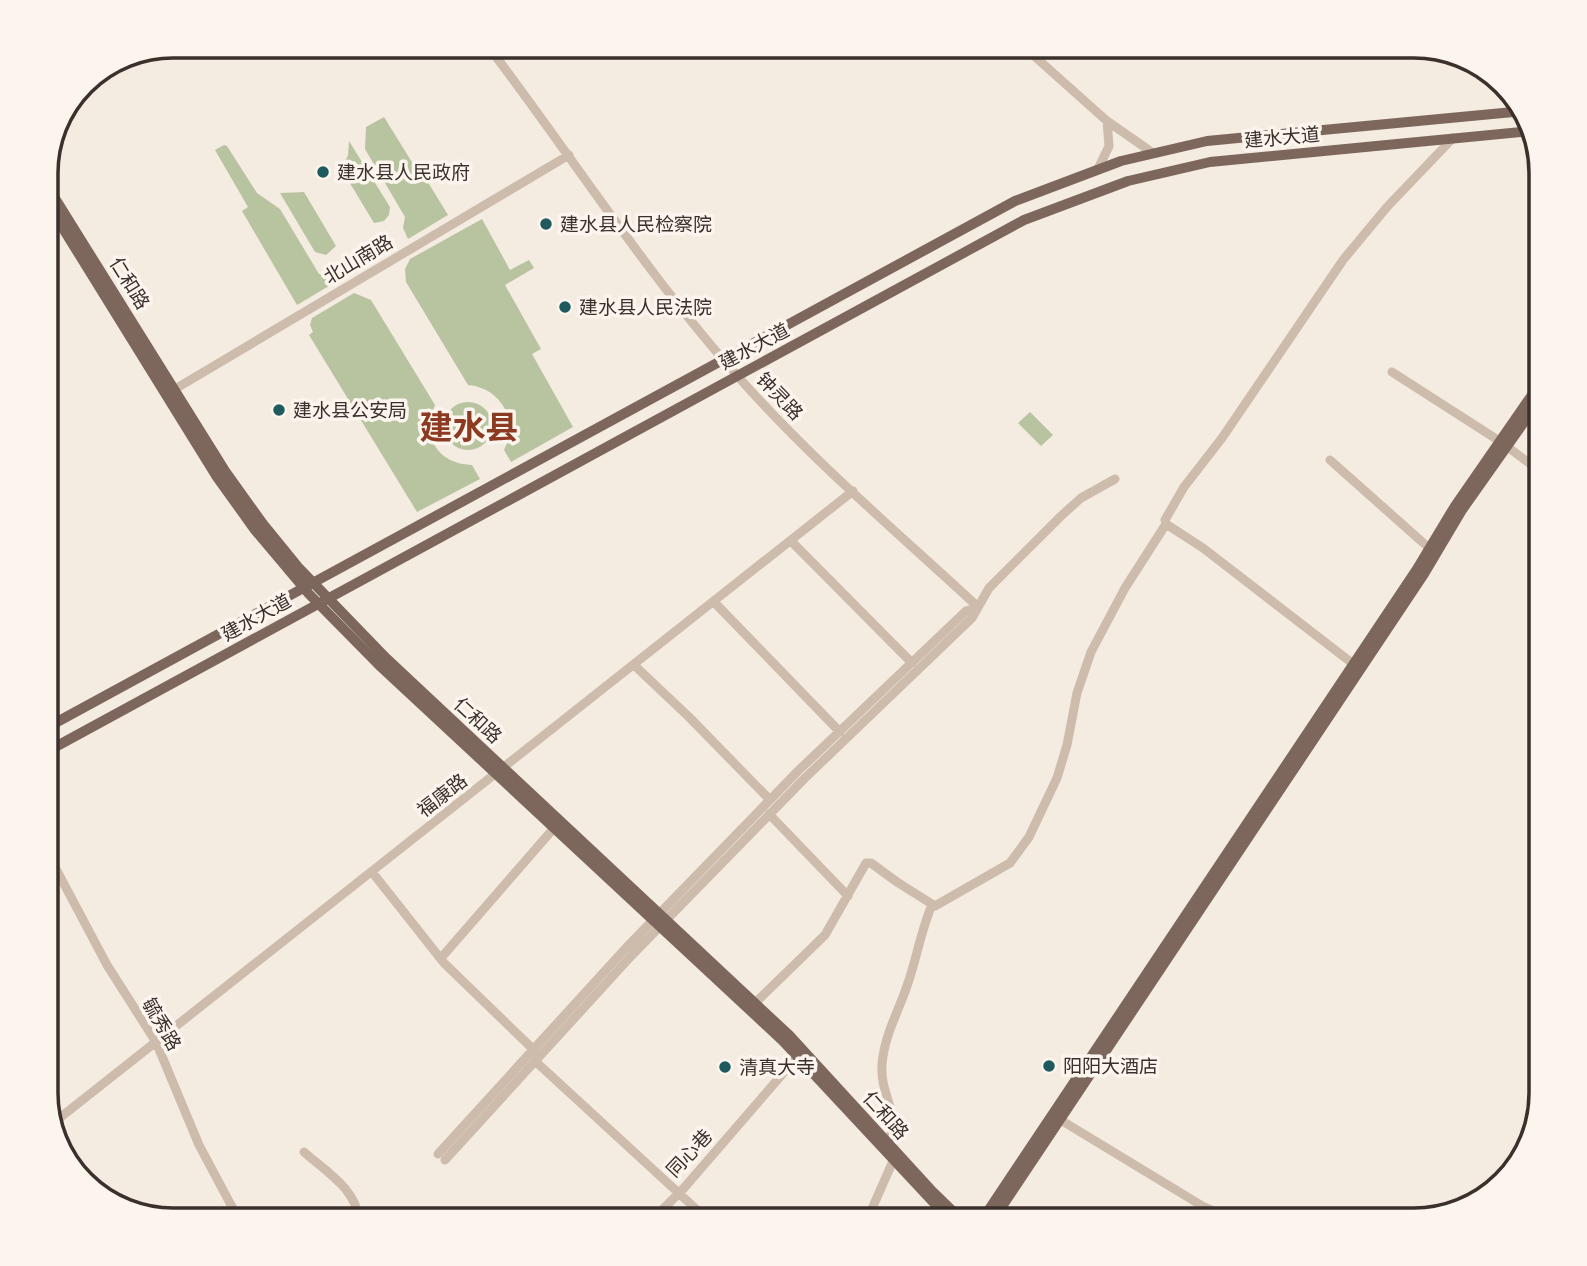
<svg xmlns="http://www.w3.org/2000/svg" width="1587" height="1266" viewBox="0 0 1587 1266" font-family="'Noto Sans','Noto Sans SC',sans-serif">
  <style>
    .green { fill: #b8c4a0 }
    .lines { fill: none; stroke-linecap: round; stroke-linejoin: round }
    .minor { stroke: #cdbbac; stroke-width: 9 }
    .major { stroke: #7d675c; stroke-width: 10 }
    .poi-dot { fill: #1f5a5e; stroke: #fbf5ee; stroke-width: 2.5 }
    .labels { text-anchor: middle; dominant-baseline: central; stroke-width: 7; stroke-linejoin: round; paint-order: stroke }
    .street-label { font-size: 19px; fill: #3b302b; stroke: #fbf5ee }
    .poi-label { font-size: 19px; fill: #3b302b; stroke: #fbf5ee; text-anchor: start }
    .town-label { font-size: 33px; font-weight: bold; fill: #8c3b22; stroke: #fbf5ee }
    .rim { fill: none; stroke: #3b302b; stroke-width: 3.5 }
  </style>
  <rect width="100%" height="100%" fill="#f4ebe1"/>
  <path class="green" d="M384 117 423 180 426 179 448 215 408 239 403 228 405 217 365 149 366 127Z
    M349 141 390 207 389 215 384 221 374 223 342 170 348 155Z
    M224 145 227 146 257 193 280 209 319 274H322L331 269 339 280 297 305 242 211 248 207 215 150Z
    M304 192 336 246 326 255 315 252 280 193Z
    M482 219 510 270 529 260 534 268 505 285 541 349 532 354 573 427 511 462 504 450C519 420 501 388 468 385L406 282 405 269 410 259Z
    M354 293 371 300 435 405C421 436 437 464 472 465L480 479 417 512 309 335 313 332 310 325 312 318Z
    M444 426a24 24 0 1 1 48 0a24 24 0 1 1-48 0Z
    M1030 412 1053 435 1041 446 1018 423Z"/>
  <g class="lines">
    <path class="minor" d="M488 46C570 154 644 270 734 372 808 457 895 530 978 607
      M1023 46 1107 121 1153 153
      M1098 169 1109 146 1107 121
      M1392 372 1501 442 1541 472
      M170 392 569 155
      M1330 460 1429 548
      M1166 524 1203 548 1352 663
      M791 541 912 663
      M714 602 840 732
      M634 665 689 717 770 800
      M769 814 848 896
      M46 850 107 965 156 1042 199 1145 239 1220
      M372 872 444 963 536 1052
      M441 958 554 828
      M755 1003 825 935 866 863H871L897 882 935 906 1010 863 1029 837 1057 778 1067 745 1077 693 1091 652 1125 588 1166 524 1165 520 1184 487 1222 438 1343 260 1387 207 1453 138
      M535 1061 708 1220
      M1059 1119 1204 1207 1234 1220
      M52 1124 853 491
      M888 1144C901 1110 880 1097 882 1065 884 1035 899 1011 908 983 917 957 921 930 932 905
      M304 1152C324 1170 359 1191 358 1220
      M438 1154 625 949 798 771 966 611 978 607
      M445 1160 632 955 805 778 972 618 989 588 1061 516 1081 498 1115 479
      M652 1220 684 1188 798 1056
      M867 1220 893 1161"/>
    <path class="major" d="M46 184 225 471 263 524 298 567 386 658 789 1035 931 1190 962 1220
      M46 201 217 477 255 530 309 594 379 665 783 1041 950 1220
      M46 728 1015 201 1121 161 1207 141 1524 111
      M46 752 1024 220 1128 181 1210 162 1532 131
      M982 1220 1417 569 1455 506 1541 382
      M993 1220 1424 574 1462 510 1541 398"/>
  </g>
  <g class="poi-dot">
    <circle cx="323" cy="172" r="7"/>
    <circle cx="546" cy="224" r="7"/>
    <circle cx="565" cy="307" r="7"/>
    <circle cx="279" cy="410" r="7"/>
    <circle cx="1049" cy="1066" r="7"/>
    <circle cx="725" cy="1067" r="7"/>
  </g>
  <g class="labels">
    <g class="street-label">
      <text transform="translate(1282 137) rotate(-5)">建水大道</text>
      <text transform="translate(358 259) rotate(-31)">北山南路</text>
      <text transform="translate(130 283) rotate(58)">仁和路</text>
      <text transform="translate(754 346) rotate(-28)">建水大道</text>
      <text transform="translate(780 396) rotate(46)">钟灵路</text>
      <text transform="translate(256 617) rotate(-29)">建水大道</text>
      <text transform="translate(478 720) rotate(43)">仁和路</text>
      <text transform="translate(442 795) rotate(-38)">福康路</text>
      <text transform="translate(162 1024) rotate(60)">毓秀路</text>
      <text transform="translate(886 1115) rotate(48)">仁和路</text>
      <text transform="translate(689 1153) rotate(-47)">同心巷</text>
    </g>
    <g class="poi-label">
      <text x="337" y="172">建水县人民政府</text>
      <text x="560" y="224">建水县人民检察院</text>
      <text x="579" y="307">建水县人民法院</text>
      <text x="293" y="410">建水县公安局</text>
      <text x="1063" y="1066">阳阳大酒店</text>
      <text x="739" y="1067">清真大寺</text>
    </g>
    <g class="town-label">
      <text x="469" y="426">建水县</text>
    </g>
  </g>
  <path d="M0 0H1587V1266H0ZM173 58H1414A115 115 0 0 1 1529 173V1093A115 115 0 0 1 1414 1208H173A115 115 0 0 1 58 1093V173A115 115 0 0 1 173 58Z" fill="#fbf5ee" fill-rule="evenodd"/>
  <path class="rim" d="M173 58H1414A115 115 0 0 1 1529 173V1093A115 115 0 0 1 1414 1208H173A115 115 0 0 1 58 1093V173A115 115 0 0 1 173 58Z"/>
</svg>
